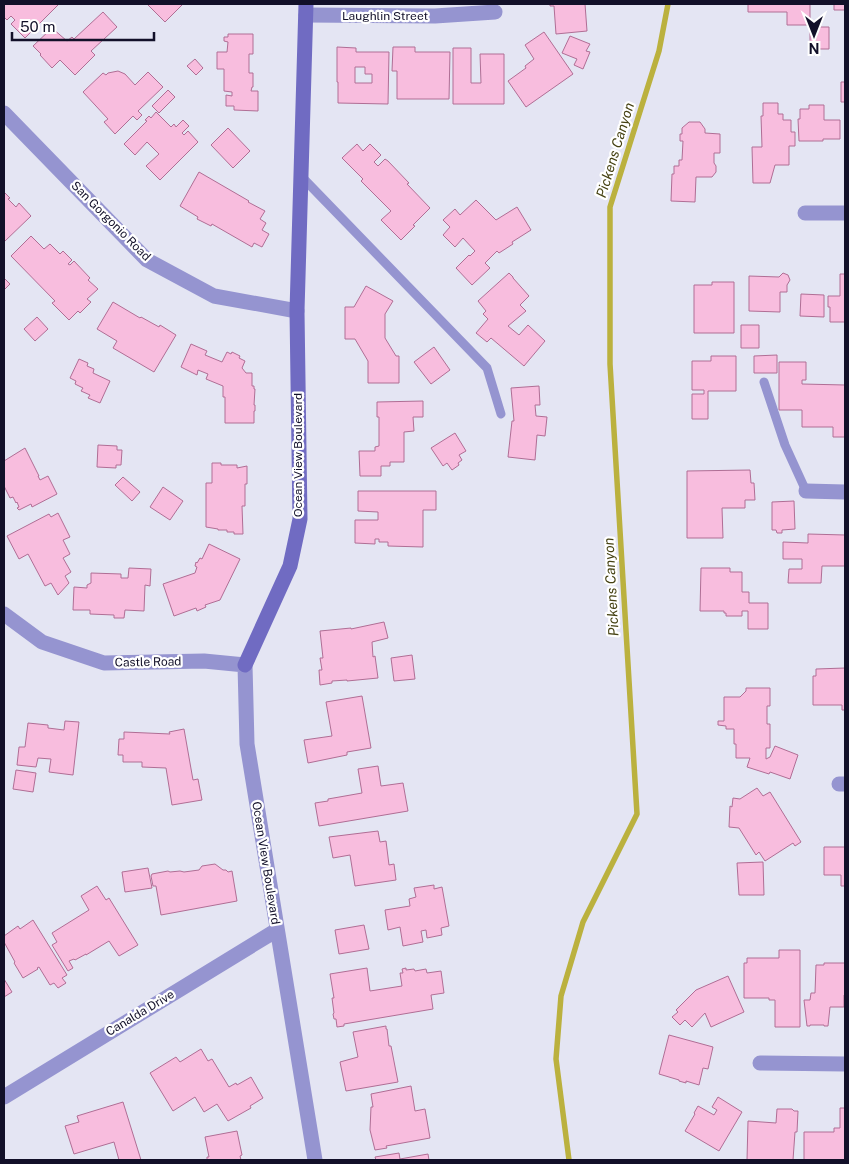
<svg xmlns="http://www.w3.org/2000/svg" width="849" height="1164" viewBox="0 0 849 1164" font-family="'Public Sans',sans-serif">
  <style>
    .lines { fill: none; stroke-linecap: round; stroke-linejoin: round }
    .stream { stroke: #bbb13e; stroke-width: 5.5 }
    .building { fill: #f8bdde; stroke: #b06e95; fill-rule: evenodd }
    .lane { stroke: #9594d0; stroke-width: 9 }
    .street { stroke: #9594d0; stroke-width: 15 }
    .secondary { stroke: #706bc2; stroke-width: 15 }
    .labels { text-anchor: middle; dominant-baseline: central; stroke-width: 4.5; stroke-linejoin: round; paint-order: stroke }
    .street-label { font-size: 12px; fill: #121029; stroke: #fff }
    .water-label { font-size: 14px; font-style: italic; fill: #454112; stroke: #fff }
  </style>
  <rect width="100%" height="100%" fill="#e4e5f3"/>
  <g class="lines">
    <path class="stream" d="M569 1160 556 1059 561 996 583 922 637 814 610 364V207L659 51 668 4"/>
  </g>
  <path class="building" d="M4 4H59L25 38 11 24 15 20 11 16 7 20 4 17Z
    M147 4H183L165 22Z
    M550 4H585L587 31 556 34 554 6H550Z
    M748 4H810V25H787V12H748Z
    M834 4H845V10H834Z
    M103 12 117 27 91 51 95 55 75 75 60 60 52 68 40 55 41 54 33 46 52 28 67 41 72 37 74 39Z
    M810 27H829V49H810Z
    M544 32 573 74 526 107 508 81 526 68 525 66 534 59 525 45Z
    M228 34H253V54H249V73H253V87H252L251 91H258V111L234 110V106H226V95L232 96V92L224 91V69H217V52H227L228 42 224 41V37H228Z
    M570 36 590 44 586 51 590 52 583 69 574 65 577 59 562 53Z
    M337 47 356 48V52H389L388 104 338 103V82H337ZM355 67H365V74H372V83H355Z
    M393 47H415V52H450L449 99H397V71H392Z
    M453 48H471V83H481L480 54H504V104H453Z
    M195 59 203 68 196 75 187 66Z
    M118 71 125 74 135 85 148 72 163 87 138 111 142 115 137 120 133 116 115 134 104 122 108 119 83 92 103 73 106 75 108 73Z
    M841 82H845V102H841Z
    M168 90 175 97 159 113 152 106Z
    M763 103H778V114H783V120H791V132H795V146H789V165H775L770 183H753L752 147H762L761 116H763Z
    M809 105H824V120H840V139H823V141H799L798 119H800V109H809Z
    M156 112 171 127 174 124 176 127 183 120 189 126 182 133 184 135 188 131 198 142 160 180 146 166 159 154 147 142 135 155 124 144 147 121 145 120 149 116 151 118Z
    M689 122H700L705 129V133L720 134V153H714V163L716 166V172L712 177H696L695 202 671 201 672 174H674V166H679V160H682L683 141H680V134H682V128Z
    M228 128 250 151 233 168 211 145Z
    M357 144 363 151 370 144 381 155 374 162 378 166 385 159 388 161 409 183 407 184 430 208 413 225 415 226 401 240 381 220 391 211 361 181 363 179 342 158Z
    M199 172 249 201 248 202 265 211 260 219 266 223 262 230 269 234 262 247 254 243 252 247 212 224 211 226 197 219 198 217 180 206Z
    M4 192 10 198 8 199 16 207 19 203 31 216 4 242Z
    M476 200 496 220 517 207 531 230 512 242 513 244 499 253 497 251 485 263 490 268 472 285 456 268 469 255 470 256 475 251 463 238 455 247 443 235 450 227 443 220 455 209 460 215Z
    M31 236 44 249 50 244 60 254 63 251 72 260 68 264 70 265 74 261 90 278 88 280 98 289 87 299 91 302 80 313 78 311 69 320 52 303 55 301 11 256Z
    M509 273 513 277V278L529 296 520 305 526 311 508 326 519 335 528 325 545 341 524 366 491 338 487 342 476 333 488 319 483 314 486 311 478 301Z
    M783 273 788 275 790 280 787 285V292H780V312L749 311V276L779 277Z
    M840 274H845V322H830V307H828V296H840Z
    M4 278 10 284 4 290Z
    M712 282H734V333H694V285H712Z
    M366 286 393 301 385 314V338L396 356H399V383H368V361L355 339H345V307H354Z
    M801 294 824 295V317L800 316Z
    M113 302 140 318 141 317 159 327 160 325 176 335 154 372 113 348 117 341 97 329Z
    M37 317 48 329 35 341 24 329Z
    M741 325H759V348H741Z
    M191 344 207 351 205 355 222 362 227 352 231 354 232 352 240 356 239 358 245 361 242 368 246 373H252V386H254V389H255L254 405H255V411H254V423H225V397H223V386L206 379 208 374 198 370 197 375 181 367Z
    M434 347 450 370 431 384 414 362Z
    M777 355V373H754V356Z
    M711 356H736V391H708V419H692V394H704V390H692V361H711Z
    M79 359 88 363 87 366 94 369 93 373 110 381 100 403 88 398 90 395 81 391 83 388 75 384 76 381 70 378Z
    M779 362H806V380H802V384L845 385V437H833V427H802V410H779Z
    M539 386 540 405H535L536 416 547 417 545 436 537 435 535 460 508 457 512 421H514L511 388Z
    M423 401V417H413L414 431 404 432V462H390V466H381V476H360L359 451H375V447L379 446V417H377V402Z
    M455 433 466 451 459 455 462 460 458 463 459 465 452 470 447 463 443 466 431 448Z
    M98 445 117 446V450H122L121 465H116V468L97 467Z
    M25 448 39 476H38L40 480 48 476 57 494 32 507 31 504 19 510 17 508 19 507 17 502 16 503 13 497 10 498 4 486V461Z
    M212 463H221V465H237V468L247 466V484H245V506H242L243 534H234V532H227V530H218V529L206 527V483H212Z
    M750 470 751 483H754L755 500H745V508H722L723 538H687V471Z
    M123 477 140 492 132 501 115 485Z
    M163 487 183 501 170 520 150 507Z
    M358 491H436V510H423V547L388 546V542H379V539H375V544L355 543V520H378V512L358 511Z
    M794 501 795 529 782 530V533H777L776 530H772V502Z
    M58 513 70 537 63 540 70 554 63 558 71 572 65 576 69 583 58 595 51 583 45 586 28 554 19 559 7 536 49 514 51 517Z
    M808 534 845 535V566H822L821 583H788L789 569H802V559H783V542L808 543Z
    M209 544 240 559 220 600 205 605 206 607 197 611 196 608 174 616 163 584 195 573 197 567 195 566 196 562 197 563 200 558 202 559Z
    M129 568 151 569 150 586 145 585 144 611 125 610 124 618H114V615L90 614V610H73L74 587 87 588V585L91 583V573L121 574V578H128Z
    M701 568H730V572H742V592H749V603H768V629H748V611H742V616H726V613H724V611H700Z
    M384 622 388 638 372 642 373 657 375 656 378 678 347 681V680L332 681V683L320 685 319 670H322L320 658H323L320 631 351 628V629Z
    M412 655 415 679 394 681 391 658Z
    M845 668V710H842V705H813V676H816V669Z
    M746 688H770V706H767V724H770V748H766V759L770 757 775 746 798 755 790 779 770 772 769 774 747 767 750 758H736V744H734V729H726V726L718 725V721H724V697H740L746 691Z
    M362 696 371 748 347 752V755L308 763 304 740 332 736 326 702Z
    M65 721 79 722 73 775 49 772 51 759 38 758 36 767 17 765 19 747H25L28 723 48 725V728L64 730Z
    M184 729 193 780 198 779 202 800 172 805 166 768 142 767V762H123V755H118L119 739H124V732L170 734 169 732Z
    M378 766 381 786 403 783 408 811 319 826 315 803 328 801V799L362 793 358 769Z
    M16 770 36 773 33 792 13 789Z
    M757 788 763 796 770 792 801 842 795 846 793 843 765 861 759 852 756 855 739 828 729 827 730 806 732 807 733 798 740 799Z
    M378 831 380 842 386 841 389 865 394 864 396 880 355 886 350 855 333 858 329 837Z
    M824 847H845V886H841V875H824Z
    M763 862 764 895H739L737 863Z
    M215 864 223 870H226L228 872 232 871 237 901 161 915 156 886H153L151 876 152 874 168 871 170 872 180 871 184 872 199 870 202 866Z
    M148 868 152 888 125 892 122 872Z
    M434 885V889L442 887 449 926 441 928 442 935 427 938 426 930 421 931 423 942 403 946 400 927 388 930 385 910 410 906 409 899 416 897 414 888Z
    M97 886 106 900 109 898 138 945 119 956 109 941 86 955V954L75 960 74 959 69 961 73 968 68 971 52 945 57 942 52 933 89 910 81 896Z
    M33 920 67 975 62 978 66 983 58 988 54 983 50 985 39 967 37 968 38 969 23 978 14 963 15 962 4 942V936L18 926 20 929Z
    M364 925 369 949 339 954 335 930Z
    M779 950H800V1027H775V1000H769V998H744V963H747V958H779Z
    M824 963H845V995H844V1007H830L828 1026H824V1025H810V1026H807L804 1000H810L811 993H815L816 965H824Z
    M367 968 370 991 402 986 400 973H403L402 969 406 968V970L414 969 415 971 426 969 427 973 441 971 444 993 431 995 433 1009 344 1024V1026L337 1027 336 1019H334L333 1014 334 1013 332 998H334L330 974Z
    M728 976 744 1012 711 1027 705 1013 692 1027 685 1020 680 1025 672 1017 678 1012 676 1010 696 990Z
    M4 979 12 992 4 997Z
    M386 1026V1029H387L389 1046H391L398 1082 346 1091 340 1062 358 1057 353 1032Z
    M669 1035 713 1047 708 1069 703 1068 699 1085 686 1081V1083L679 1081V1080L659 1074Z
    M201 1049 208 1061 212 1059 229 1087 236 1083 237 1085 251 1077 263 1098 250 1106 251 1108 228 1121 217 1104 204 1112 195 1097 173 1111 150 1073 176 1057 180 1062Z
    M411 1086 415 1111 425 1109 430 1138 386 1146 387 1148 375 1150 370 1130 371 1107H373L371 1094Z
    M718 1097 742 1112 719 1151 685 1131 695 1114 694 1113 698 1106 714 1115 717 1110 712 1107Z
    M123 1102 141 1160H119L114 1142 74 1154 65 1126 79 1122 77 1116Z
    M840 1108H845V1160H804V1132H834V1128H840Z
    M777 1109H792L794 1111H798L797 1132H795L793 1160H747L748 1121 776 1123Z
    M237 1131 242 1155 240 1156 241 1160H207V1157H209L205 1137Z
    M399 1153 400 1159 428 1154 429 1160H376L375 1157Z"/>
  <g class="lines">
    <path class="lane" d="M300 175 487 368 501 414
      M764 382 785 445 806 491"/>
    <path class="street" d="M306 15 435 16 495 12
      M4 113 147 260 214 296 297 311
      M805 213H845
      M806 491 845 492
      M4 614 42 642 104 663 204 661 245 665 247 744 315 1160
      M839 784H845
      M760 1063 845 1064
      M4 1097 277 930"/>
    <path class="secondary" d="M245 665 290 566 300 519 297 311 306 4"/>
  </g>
  <g class="labels">
    <g class="street-label">
      <text x="385" y="16">Laughlin Street</text>
      <text transform="translate(111 221) rotate(45)">San Gorgonio Road</text>
      <text transform="translate(298 455) rotate(-90)">Ocean View Boulevard</text>
      <text transform="translate(148 662) rotate(-1)">Castle Road</text>
      <text transform="translate(266 863) rotate(81)">Ocean View Boulevard</text>
      <text transform="translate(140 1013) rotate(-31)">Canalda Drive</text>
    </g>
    <g class="water-label">
      <text transform="translate(615 150) rotate(-73)">Pickens Canyon</text>
      <text transform="translate(611 587) rotate(-93)">Pickens Canyon</text>
    </g>
  </g>
  <rect width="849" height="1164" fill="none" stroke="#121029" stroke-width="10"/>
  <g transform="translate(814 35) rotate(180)" stroke="#ffffff" stroke-width="4" paint-order="stroke">
  <path d="M0-4L9 19L0 12L-9 19Z" fill="#121029"/>
  <text y="-8" font-size="14" font-weight="bold" text-anchor="middle" fill="#121029">N</text>
  </g>
  <path d="M12 32v8h142v-8" fill="none" stroke="#121029" stroke-width="2.5"/>
  <text x="20" y="32" font-size="15" fill="#121029" stroke="#ffffff" stroke-width="4" paint-order="stroke">50 m</text>
</svg>
